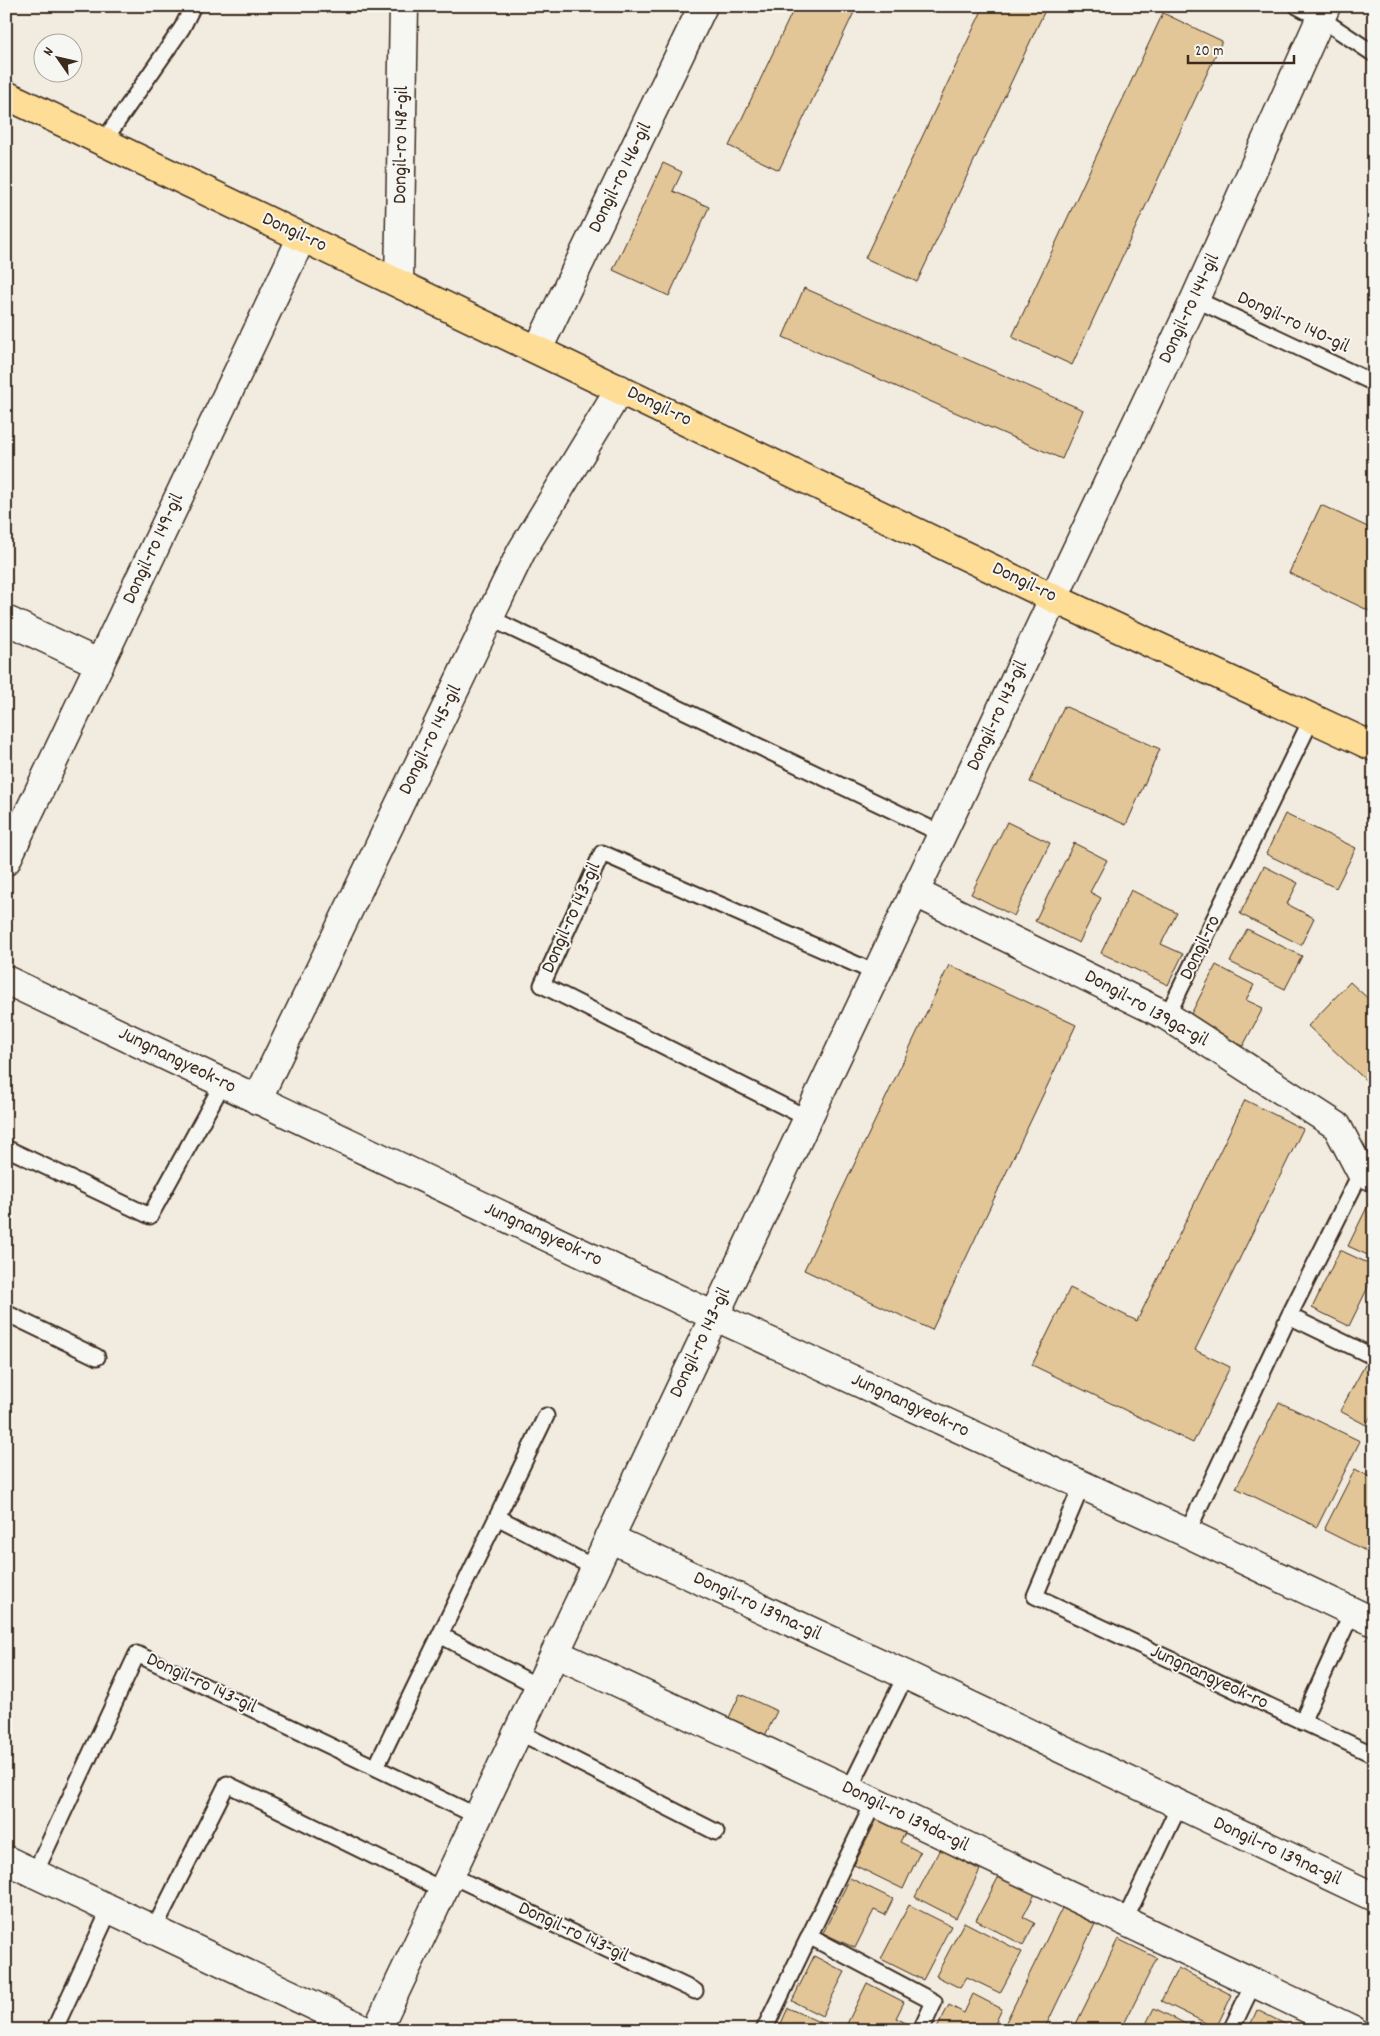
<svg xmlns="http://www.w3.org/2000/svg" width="1380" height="2036" viewBox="0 0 1380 2036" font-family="Dekko,sans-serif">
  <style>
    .building { fill: #e2c697; stroke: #3b2a1e }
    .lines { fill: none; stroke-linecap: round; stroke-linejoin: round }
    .service-casing { stroke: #3b2a1e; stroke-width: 19 }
    .minor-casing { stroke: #3b2a1e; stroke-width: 31 }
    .tertiary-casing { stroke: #3b2a1e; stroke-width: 31 }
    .primary-casing { stroke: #3b2a1e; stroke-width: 31 }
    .service { stroke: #f6f6f2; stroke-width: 15 }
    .minor { stroke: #f6f6f2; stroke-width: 28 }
    .tertiary { stroke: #f6f6f2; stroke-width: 28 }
    .primary { stroke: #fedd96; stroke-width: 28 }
    .labels { text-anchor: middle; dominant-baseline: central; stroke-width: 4; stroke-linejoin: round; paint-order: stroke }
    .street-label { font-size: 20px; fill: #3b2a1e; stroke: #f6f6f2 }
  </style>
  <rect width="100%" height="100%" fill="#f2ece0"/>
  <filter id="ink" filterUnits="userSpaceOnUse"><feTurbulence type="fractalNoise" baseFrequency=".02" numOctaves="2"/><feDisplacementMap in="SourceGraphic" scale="10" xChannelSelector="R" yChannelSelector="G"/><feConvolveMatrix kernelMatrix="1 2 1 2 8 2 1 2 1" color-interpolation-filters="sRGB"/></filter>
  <g filter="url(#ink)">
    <path class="building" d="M795 6H857L779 170 729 146Z
      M984 6H1047L917 282 865 258Z
      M1163 13 1222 41 1072 365 1012 337Z
      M663 163 682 172 673 191 709 207 669 296 613 270Z
      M804 288 1083 410 1062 459 783 337Z
      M1321 505 1374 530V613L1289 573Z
      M1064 706 1160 749 1126 825 1030 782Z
      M1285 814 1356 848 1336 888 1266 854Z
      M1007 822 1050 843 1014 916 971 894Z
      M1074 843 1107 860 1090 892 1101 898 1079 943 1035 921Z
      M1264 866 1298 883 1287 904 1314 918 1301 945 1240 914Z
      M1374 872V885L1369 882Z
      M1131 890 1177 913 1161 944 1183 954 1168 985 1101 953Z
      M1247 929 1302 956 1285 989 1230 962Z
      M949 965 1076 1025 932 1330 804 1270Z
      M1216 965 1254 985 1246 1000 1263 1008 1243 1046 1189 1018Z
      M1350 982 1374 1004V1088L1308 1026Z
      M1245 1100 1303 1129 1195 1350 1230 1367 1193 1443 1032 1365 1070 1288 1137 1321Z
      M1371 1199 1374 1200V1258L1348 1246Z
      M1340 1250 1374 1266V1275L1349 1326 1312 1308Z
      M1374 1320V1333L1369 1331Z
      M1365 1365 1374 1369V1410L1366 1425 1340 1411Z
      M1279 1402 1360 1441 1317 1527 1236 1488Z
      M1355 1469 1374 1479V1555L1324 1530Z
      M740 1694 777 1711 761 1744 725 1726Z
      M877 1819 905 1833 900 1842 920 1852 903 1889 854 1865Z
      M940 1849 980 1870 956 1918 915 1897Z
      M999 1876 1035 1894 1023 1917 1035 1923 1023 1945 976 1920Z
      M850 1878 893 1899 885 1915 874 1910 855 1948 823 1933Z
      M909 1905 951 1926 923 1980 881 1959Z
      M1062 1908 1095 1924 1044 2030H1002Z
      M964 1922 1022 1952 1000 1993 967 1977 960 1988 936 1976Z
      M1118 1939 1157 1958 1121 2030H1073Z
      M814 1956 845 1972 822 2016 792 2001Z
      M1178 1968 1232 1995 1216 2028 1161 2001Z
      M867 1983 904 2002 896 2018 914 2027 912 2030H844Z
      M973 1994 1002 2009 992 2030H936L949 2005 964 2013Z
      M788 2008 837 2030H778Z
      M1154 2008 1198 2030H1143Z
      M1257 2010 1297 2030H1248Z"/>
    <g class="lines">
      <g class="service-casing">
        <path id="service" d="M1297 6 1320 18 1374 54
          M103 142 182 28 193 6
          M1195 299 1374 383
          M490 618 942 834
          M1167 1016 1312 718
          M807 1118 542 985 602 853 876 973
          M6 1148 150 1216 223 1083
          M6 1313 97 1357
          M1289 1316 1374 1357
          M1082 1485 1035 1596 1374 1755
          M497 1517 595 1568
          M1187 1533 1289 1316 1361 1172
          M440 1635 539 1687
          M1302 1722 1352 1612
          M517 1731 716 1832
          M376 1767 546 1416
          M849 1790 906 1675
          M35 1873 137 1654 477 1816
          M450 1875 695 1991
          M1124 1922 1179 1806
          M154 1929 227 1784 443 1890
          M809 1936 934 2002 921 2030
          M54 2030 110 1909
          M764 2030 874 1802
          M1231 2030 1254 1982"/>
      </g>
      <g class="minor-casing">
        <path id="minor" d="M399 283 404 6
          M538 349 703 6
          M6 620 100 664
          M6 861 302 237
          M914 892 1167 1016 1337 1126 1361 1172 1374 1177
          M257 1100 521 552 620 389
          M609 1538 906 1675 1374 1897
          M555 1653 849 1790 1353 2030
          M6 1860 366 2030
          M377 2030 1195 299 1326 6"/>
      </g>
      <g class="tertiary-casing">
        <path id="tertiary" d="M6 980 714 1316 1187 1533 1374 1622"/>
      </g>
      <g class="primary-casing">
        <path id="primary" d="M6 95 1053 598 1374 747"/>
      </g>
      <use href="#service" class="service"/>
      <use href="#minor" class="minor"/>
      <use href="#tertiary" class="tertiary"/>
      <use href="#primary" class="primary"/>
    </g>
  </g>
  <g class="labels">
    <g class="street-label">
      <text transform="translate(402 145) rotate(-89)">Dongil-ro 148-gil</text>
      <text transform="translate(621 178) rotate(-64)">Dongil-ro 146-gil</text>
      <text transform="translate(294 233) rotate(25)">Dongil-ro</text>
      <text transform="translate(1190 309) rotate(-65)">Dongil-ro 144-gil</text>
      <text transform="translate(1293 323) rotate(25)">Dongil-ro 140-gil</text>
      <text transform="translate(659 407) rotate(26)">Dongil-ro</text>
      <text transform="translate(154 549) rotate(-65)">Dongil-ro 149-gil</text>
      <text transform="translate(1024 583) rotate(26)">Dongil-ro</text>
      <text transform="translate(998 716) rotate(-65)">Dongil-ro 143-gil</text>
      <text transform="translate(431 740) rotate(-64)">Dongil-ro 145-gil</text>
      <text transform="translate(572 918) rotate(-66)">Dongil-ro 143-gil</text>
      <text transform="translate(1201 948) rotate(-64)">Dongil-ro</text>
      <text transform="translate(1146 1009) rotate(29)">Dongil-ro 139ga-gil</text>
      <text transform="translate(177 1061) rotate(26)">Jungnangyeok-ro</text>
      <text transform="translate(543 1235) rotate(25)">Jungnangyeok-ro</text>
      <text transform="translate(701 1343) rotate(-65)">Dongil-ro 143-gil</text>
      <text transform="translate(910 1406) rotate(25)">Jungnangyeok-ro</text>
      <text transform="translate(757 1607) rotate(25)">Dongil-ro 139na-gil</text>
      <text transform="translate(1209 1678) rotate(25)">Jungnangyeok-ro</text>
      <text transform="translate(201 1684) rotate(25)">Dongil-ro 143-gil</text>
      <text transform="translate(905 1817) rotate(26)">Dongil-ro 139da-gil</text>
      <text transform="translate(1277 1852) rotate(25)">Dongil-ro 139na-gil</text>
      <text transform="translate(573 1933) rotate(25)">Dongil-ro 143-gil</text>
    </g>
  </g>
  <rect width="1380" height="2036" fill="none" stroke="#f6f6f2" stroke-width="25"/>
  <rect x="12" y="12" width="1355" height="2011" fill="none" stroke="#3b2a1e" stroke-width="2" filter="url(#ink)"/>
  <g transform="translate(58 58) rotate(304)"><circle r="24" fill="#f6f6f2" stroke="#aba49d"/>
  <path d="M0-4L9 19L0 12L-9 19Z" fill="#3b2a1e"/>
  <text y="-8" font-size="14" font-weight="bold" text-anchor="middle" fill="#3b2a1e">N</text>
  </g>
  <path d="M1188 55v8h106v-8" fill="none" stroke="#3b2a1e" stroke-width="2.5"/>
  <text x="1195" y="55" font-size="15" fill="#3b2a1e" stroke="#f6f6f2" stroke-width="4" paint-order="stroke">20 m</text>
</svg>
